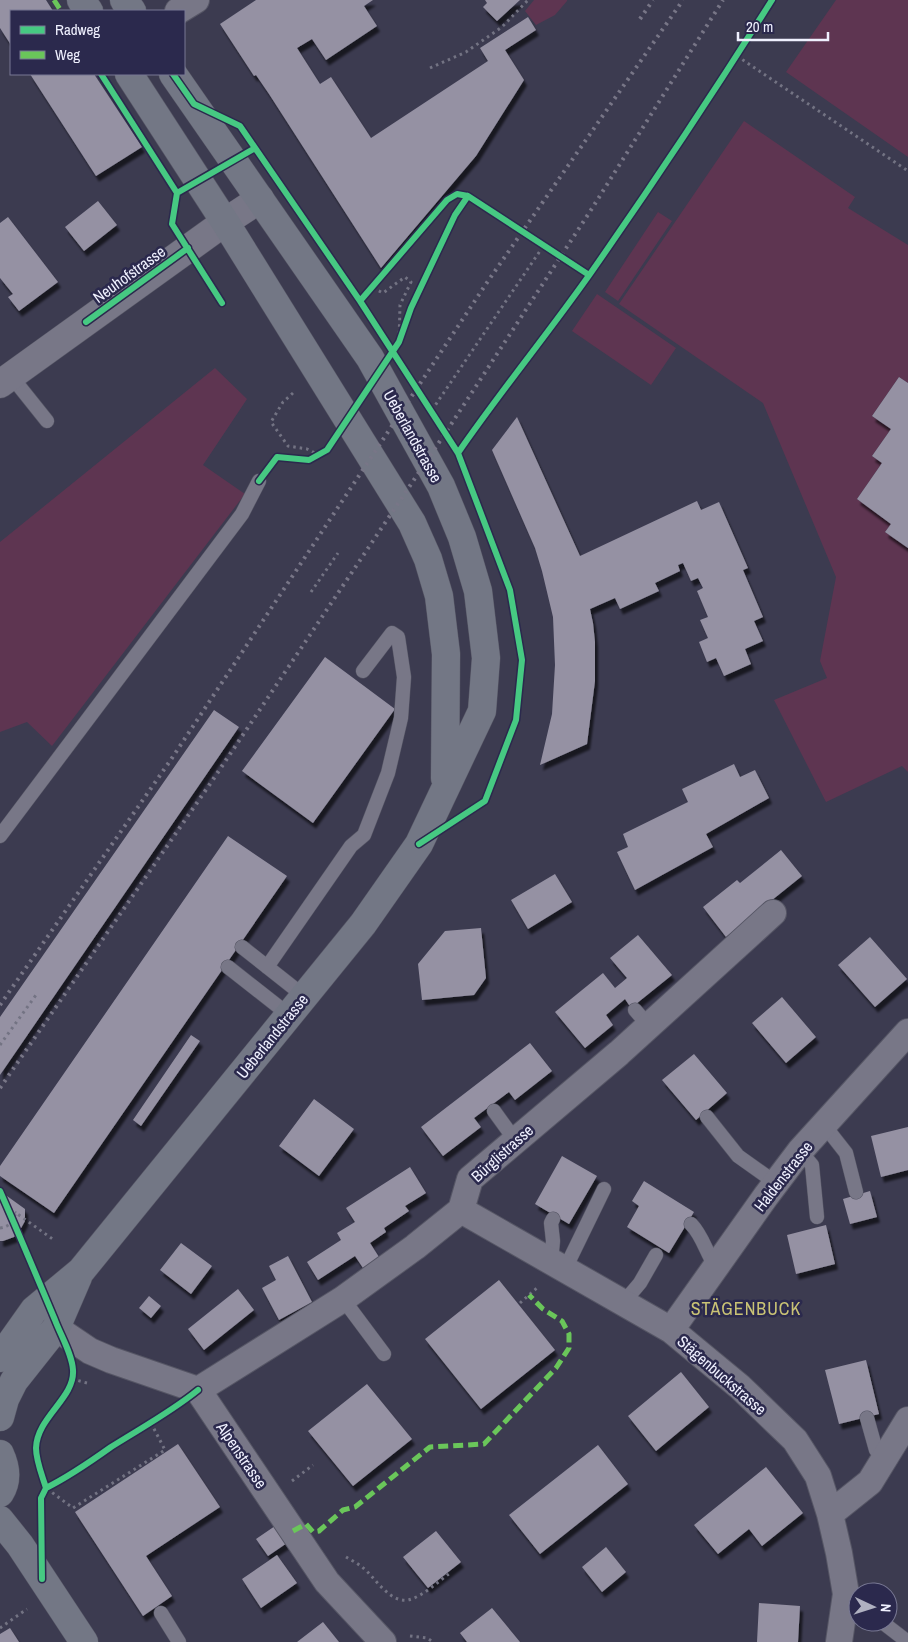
<svg xmlns="http://www.w3.org/2000/svg" width="908" height="1642" viewBox="0 0 908 1642" font-family="'Archivo Narrow',sans-serif">
  <style>
    .green { fill: #5e3551 }
    .building { fill: #9591a3; filter: url(#shadow) }
    .lines { fill: none; stroke-linecap: round; stroke-linejoin: round }
    .service-casing { stroke: #565665; stroke-width: 15 }
    .minor-casing { stroke: #565665; stroke-width: 28 }
    .tertiary-casing { stroke: #565665; stroke-width: 29 }
    .secondary-casing { stroke: #565665; stroke-width: 29 }
    .path { stroke: #737383; stroke-width: 3; stroke-dasharray: 2.5 4; stroke-linecap: butt }
    .service { stroke: #787787; stroke-width: 14 }
    .minor { stroke: #787787; stroke-width: 26 }
    .tertiary { stroke: #787787; stroke-width: 28 }
    .secondary { stroke: #737785; stroke-width: 28 }
    .rail { stroke: #787687; stroke-width: 4; stroke-dasharray: 2.5 5; stroke-linecap: butt }
    .quiet { stroke: #6ac65a; stroke-width: 5; stroke-dasharray: 10 5; stroke-linecap: butt }
    .cycleway-casing { stroke: #2b294d; stroke-width: 9 }
    .cycleway { stroke: #46c982; stroke-width: 6 }
    .labels { text-anchor: middle; dominant-baseline: central; stroke-width: 5; stroke-linejoin: round; paint-order: stroke }
    .street-label { font-size: 16px; fill: #eff0fe; stroke: #2b294d }
    .neighbourhood-label { font-size: 18px; letter-spacing: 1px; fill: #cac375; stroke: #2b294d }
  </style>
  <defs>
    <filter id="shadow"><feDropShadow dx="3" dy="5.5" stdDeviation="1" flood-color="#0009"/></filter>
  </defs>
  <rect width="100%" height="100%" fill="#3c3b50"/>
  <path class="green" d="M534 0H567V1L555 15 536 25 525 11Z
    M836 0H908V157L786 72Z
    M744 121 855 197 848 208 908 245V383L899 377 872 416 891 429 872 456 882 463 857 499 891 524 885 532 908 548V772L902 766 826 802 774 700 827 678 820 661 836 577 763 403 619 304Z
    M658 212 672 221 618 301 605 292Z
    M597 294 676 348 651 385 572 331Z
    M215 368 247 399 203 465 245 494 52 746 27 722 0 732V542Z"/>
  <path class="building" d="M0 0H46L53 11H11V45L0 28Z
    M256 0H373L364 6 377 26 326 60 312 39 297 48 320 84 331 77 371 138 488 61 480 48 528 17 536 30 505 50 524 80 476 156 381 268 269 94 256 75 254 76 220 24Z
    M485 0H520L497 21 483 7 487 3Z
    M30 74H94L142 147 96 176Z
    M98 201 117 225 84 251 65 227Z
    M8 217 58 282 19 311 8 297 13 294 0 278V223Z
    M899 377 908 383V548L885 532 891 524 857 499 882 463 872 456 891 429 872 416Z
    M517 417 580 556 697 501 701 510 719 502 748 568 743 570 763 617 754 621 763 641 745 649 751 664 724 676 716 658 707 662 699 642 708 638 700 620 708 617 697 591 703 588 698 578 691 581 683 563 678 565 680 571 655 583 659 591 620 609 615 598 590 609 593 623 595 642V681L587 744 540 765 552 714 555 665 553 617 542 571 535 548 492 450Z
    M325 657 395 709 313 823 242 771Z
    M214 710 239 727 0 1075V1017Z
    M734 764 740 777 755 770 769 798 706 834 713 847 635 890 617 852 628 847 623 834 688 802 682 789Z
    M228 836 287 876 54 1213 0 1176V1166Z
    M781 850 802 876 726 937 703 907 737 880 740 883Z
    M555 874 572 902 528 929 511 900Z
    M481 928 486 978 474 995 422 1000 418 964 445 931Z
    M638 935 672 975 631 1008 625 999 606 1015 613 1025 585 1048 555 1012 603 973 615 988 627 978 610 958Z
    M870 937 907 979 875 1007 838 965Z
    M782 997 816 1037 786 1063 752 1023Z
    M191 1035 200 1041 141 1126 133 1120Z
    M530 1043 552 1071 515 1100 509 1092 474 1118 481 1127 443 1156 421 1127Z
    M694 1054 727 1093 696 1120 662 1080Z
    M314 1099 354 1129 319 1176 279 1146Z
    M908 1127V1170L881 1177 871 1136Z
    M562 1156 597 1176 569 1224 535 1204Z
    M410 1167 426 1193 405 1206 409 1211 384 1228 386 1232 370 1243 379 1257 363 1268 355 1256 318 1280 307 1262 341 1240 337 1233 355 1222 346 1208Z
    M644 1181 694 1212 669 1253 627 1227 639 1206 632 1201Z
    M0 1191 25 1209V1221L20 1230 14 1237 3 1241H0Z
    M870 1191 877 1217 850 1224 843 1199Z
    M826 1225 835 1264 796 1274 787 1235Z
    M181 1243 212 1266 191 1294 160 1270Z
    M288 1256 312 1302 279 1320 262 1288 276 1280 269 1266Z
    M499 1280 555 1350 481 1409 425 1339Z
    M238 1289 254 1310 204 1350 188 1329Z
    M149 1296 161 1306 151 1318 139 1308Z
    M866 1360 879 1414 839 1424 825 1370Z
    M681 1372 709 1407 656 1451 628 1416Z
    M367 1384 412 1439 353 1486 308 1431Z
    M178 1444 220 1507 146 1556 172 1596 143 1616 75 1512Z
    M598 1445 628 1484 540 1554 509 1515Z
    M766 1467 803 1513 762 1546 749 1529 718 1554 694 1525Z
    M275 1526 287 1543 268 1556 256 1539Z
    M436 1531 461 1562 428 1588 403 1557Z
    M606 1547 626 1572 602 1592 582 1567Z
    M277 1555 297 1583 261 1608 242 1579Z
    M759 1603 800 1606 798 1642H757Z
    M492 1608 520 1642H467L460 1633Z
    M323 1622 339 1642H297Z
    M10 1628 19 1642H0V1634Z"/>
  <g class="lines">
    <g class="service-casing">
      <path id="service" d="M11 376 47 421
        M0 836 242 514 259 481
        M242 947 304 996
        M228 967 289 1015
        M267 967 351 846 364 835 388 773 401 718 404 677 398 637 392 633 363 671
        M635 1010 649 1026
        M494 1111 515 1140
        M707 1117 738 1156 776 1183
        M824 1125 846 1153 856 1192
        M800 1151 812 1165 817 1217
        M691 1224C703 1236 706 1253 716 1267
        M551 1261 553 1241 551 1223 553 1219
        M565 1269 604 1189
        M343 1299 384 1354
        M623 1303 640 1283 656 1255
        M867 1418 876 1450 885 1456
        M161 1613 179 1642
        M882 1622 908 1642"/>
    </g>
    <g class="minor-casing">
      <path id="minor" d="M178 11 196 0
        M461 1210 671 1330 740 1387 795 1440 818 1476 830 1514 839 1553 846 1594 839 1642
        M56 1328 90 1351 111 1360 198 1390 327 1582 383 1642
        M671 1330 766 1196 800 1151 908 1032
        M198 1390 343 1299 415 1247 461 1210 470 1179 619 1053 773 913
        M830 1514 870 1482 908 1420"/>
    </g>
    <g class="tertiary-casing">
      <path id="tertiary" d="M0 384 225 222 260 199"/>
    </g>
    <g class="secondary-casing">
      <path id="secondary" d="M81 0 89 11
        M124 0 132 11
        M129 74 225 222 412 523 428 559 439 596 446 654 445 778
        M0 1358 34 1310 81 1271 363 924 419 844 482 711 486 658 478 591 462 537 441 486 370 358 173 74
        M0 1417 5 1399 14 1381 56 1328 78 1277
        M0 1454C6 1467 8 1480 0 1493
        M0 1520 20 1545 84 1642"/>
    </g>
    <path class="path" d="M737 56 908 171
      M430 68 466 52 502 27 528 0
      M373 288 383 293 405 277 411 282 400 305 399 342
      M293 393 283 402 271 422 288 446 307 449 319 455
      M432 410 544 245
      M311 592 338 553
      M0 1045 36 995
      M5 1208 6 1206 16 1213
      M0 1228C10 1227 12 1221 16 1213L54 1240
      M520 1303 538 1287
      M72 1379 87 1383
      M151 1423 165 1450 73 1508 46 1488C70 1476 90 1461 112 1447 132 1434 152 1422 171 1410
      M292 1481 313 1465
      M346 1557C351 1560 357 1563 362 1567 375 1577 389 1603 408 1600 422 1597 439 1581 450 1573
      M0 1628 27 1609
      M410 1636 427 1638 433 1642"/>
    <use href="#service" class="service"/>
    <use href="#minor" class="minor"/>
    <use href="#tertiary" class="tertiary"/>
    <use href="#secondary" class="secondary"/>
    <path class="rail" d="M640 19 653 0
      M0 1005 170 761 486 284 683 0
      M0 1088 212 781 450 426 591 210 723 0"/>
    <path class="quiet" d="M54 0 61 11
      M293 1531 306 1524 313 1532 319 1531 343 1510 355 1507 430 1447 484 1444 556 1368 569 1348V1334L562 1321 543 1309 529 1295"/>
    <g class="cycleway-casing">
      <path id="cycleway" d="M101 74 177 193 172 224 222 303
        M173 74 194 104 240 126 360 301 458 453 510 590 522 660 516 720 485 801 419 844
        M177 193 255 148
        M360 301 447 200 457 194 468 196
        M86 322 188 248
        M458 453C500 392 547 335 590 274 653 184 714 92 772 0
        M259 481 277 457 309 460 327 450 399 342 411 308 455 215 468 196 589 275
        M0 1191C19 1234 37 1277 55 1320 61 1336 72 1354 73 1370 75 1398 37 1417 36 1448 36 1461 42 1475 46 1488L41 1498 42 1579
        M46 1488C70 1476 90 1462 111 1447 141 1428 171 1412 198 1390"/>
    </g>
    <use href="#cycleway" class="cycleway"/>
  </g>
  <g class="labels">
    <g class="street-label">
      <text transform="translate(129 274) rotate(-36)">Neuhofstrasse</text>
      <text transform="translate(413 436) rotate(61)">Ueberlandstrasse</text>
      <text transform="translate(272 1036) rotate(-51)">Ueberlandstrasse</text>
      <text transform="translate(502 1153) rotate(-42)">Bürglistrasse</text>
      <text transform="translate(783 1176) rotate(-52)">Haldenstrasse</text>
      <text transform="translate(722 1375) rotate(41)">Stägenbuckstrasse</text>
      <text transform="translate(242 1455) rotate(56)">Alpenstrasse</text>
    </g>
    <g class="neighbourhood-label">
      <text x="746" y="1308">STÄGENBUCK</text>
    </g>
  </g>
  <rect x="10" y="10" width="175" height="65" fill="#2b294d" stroke="#797994"/>
  <rect x="20" y="26" width="25" height="8" fill="#46c982" stroke="#797994"/>
  <text x="55" y="35" font-size="15" fill="#eff0fe">Radweg</text>
  <rect x="20" y="51" width="25" height="8" fill="#6ac65a" stroke="#797994"/>
  <text x="55" y="60" font-size="15" fill="#eff0fe">Weg</text>
  <g transform="translate(873 1607) rotate(94)"><circle r="24" fill="#2b294d" stroke="#797994"/>
  <path d="M0-4L9 19L0 12L-9 19Z" fill="#b0b1c1"/>
  <text y="-8" font-size="14" font-weight="bold" text-anchor="middle" fill="#eff0fe">N</text>
  </g>
  <path d="M738 32v8h90v-8" fill="none" stroke="#eff0fe" stroke-width="2.5"/>
  <text x="746" y="32" font-size="15" fill="#eff0fe" stroke="#2b294d" stroke-width="4" paint-order="stroke">20 m</text>
</svg>
